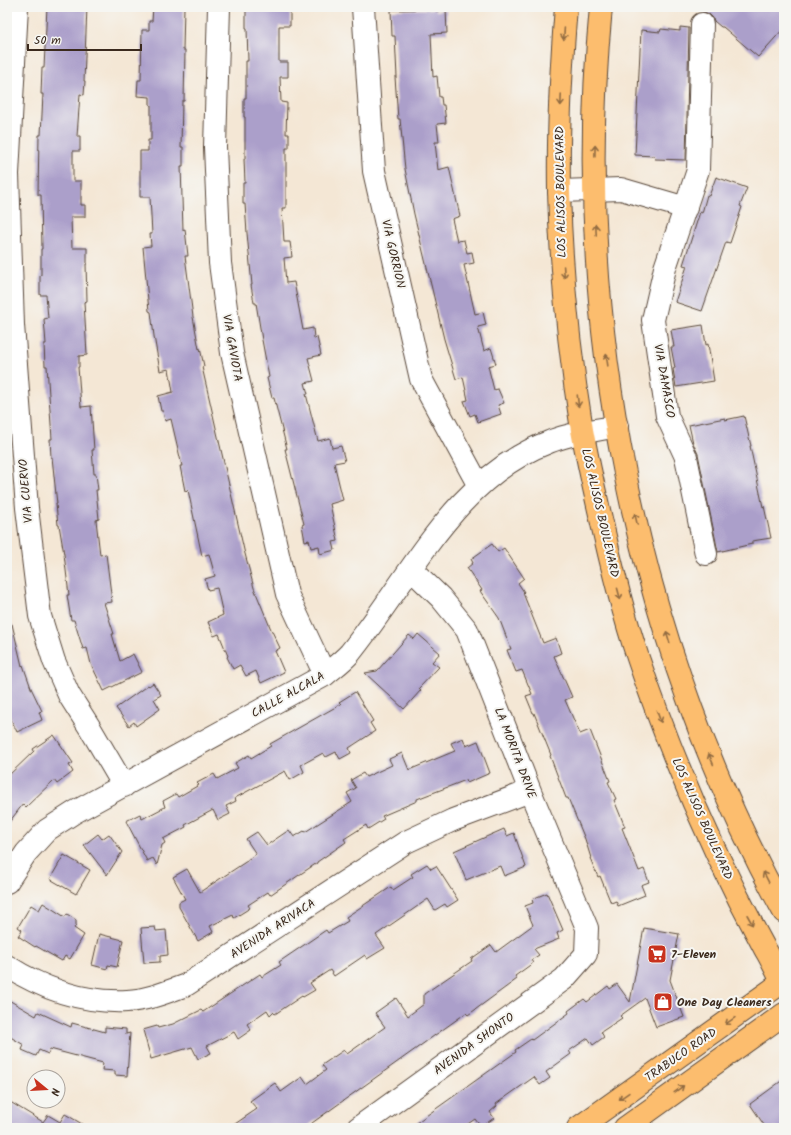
<svg xmlns="http://www.w3.org/2000/svg" width="791" height="1135" viewBox="0 0 791 1135" font-family="Kalam,sans-serif">
  <style>
    .building { fill: #ab9fca }
    .lines { fill: none; stroke-linecap: round; stroke-linejoin: round }
    .minor-casing { stroke: #574639; stroke-width: 24 }
    .major-casing { stroke: #574639; stroke-width: 24 }
    .minor { stroke: #fff; stroke-width: 22 }
    .major { stroke: #fcbd6e; stroke-width: 22 }
    .oneway { stroke: #926c42 }
    .labels { text-anchor: middle; dominant-baseline: central; stroke-width: 4; stroke-linejoin: round; paint-order: stroke }
    .street-label { font-size: 12px; fill: #3b2a1e; stroke: #f6f6f2 }
    .poi-label { font-size: 12px; font-weight: bold; fill: #3b2a1e; stroke: #f6f6f2; text-anchor: start }
  </style>
  <rect width="100%" height="100%" fill="#f6f6f2"/>
  <filter id="ink" filterUnits="userSpaceOnUse"><feTurbulence type="fractalNoise" baseFrequency=".025" numOctaves="2"/><feDisplacementMap in="SourceGraphic" scale="8" xChannelSelector="R" yChannelSelector="G"/><feConvolveMatrix kernelMatrix="1 2 1 2 8 2 1 2 1" color-interpolation-filters="sRGB"/></filter>
  <filter id="wash" filterUnits="userSpaceOnUse"><feTurbulence type="fractalNoise" baseFrequency=".012" numOctaves="4" result="noise"/><feDisplacementMap in="SourceGraphic" scale="16" xChannelSelector="R" yChannelSelector="G"/><feGaussianBlur stdDeviation="0.9" result="paint"/><feColorMatrix in="noise" values="0 0 0 0 0 0 0 0 0 0 0 0 0 0 0 0 0 1.4 0 .05"/><feComposite in="paint" operator="in"/></filter>
  <g filter="url(#wash)">
    <rect width="100%" height="100%" fill="#f4e7d5"/>
    <g id="blocks">
      <path class="building" d="M47 7H87L84 81H85L84 95 80 94 77 136H80V151H73V181H81V205H85V217H71L72 248H87V264H86L87 301 84 302 87 355 79 356V367H78L81 407 91 406 94 450H92L94 474H96L98 490H96L99 519 96 520 100 555 106 554 112 602 104 603 114 634H112L120 661 133 654 142 672 104 691 91 664 87 648 83 649 74 620H71L67 595H69L64 554 59 525H58L56 504H57L52 457H51L50 439H52L47 366H45L44 344H46L44 319 48 318 46 295H40V275H41V249H42L41 195H38L39 135H41L43 94H41L42 68H44Z
        M153 7H184L183 50H185L184 101H182L181 147H183V166H181L183 230 185 229 188 256H185L193 317 199 349 200 348 204 366 202 367 244 550 254 588 270 627 280 648 275 651 284 672 261 683 256 671 246 676 240 665 233 669 227 657 228 656 219 634 214 636 208 622 223 615 217 588 208 590 205 579 215 576 209 554 202 556 188 490 185 491 180 466H182L171 419 165 421 163 411H161L158 396 173 392 169 369 160 371 154 336 151 312 149 311 143 247 151 246 150 234H152L150 197H140V151H148V140H151V105H150V97L137 96 138 80H141L142 30H149V21H152Z
        M246 7H290V26H279V62H288V77H280L281 102 287 103 286 134H289V148H286V208H282L284 242H290L292 257 284 258 286 283 294 282 303 330 313 328 314 338 317 337 321 355 308 358 314 381 305 383 308 394H306L318 441 330 438 332 448 341 446 345 461 334 463 343 500 330 504 338 541 333 542 335 550 320 554 319 546 311 548 309 540 305 541 302 525 304 524 285 449H287L274 398H272L267 378 269 377 262 340 256 303H254L251 285H252L247 233 245 204H243V183H245L244 159H245V117H244V98H246V61H248L247 28H246Z
        M699 7H784V28L758 57 723 27H721L714 21 713 18 709 14 704 12Z
        M436 9V11L446 10 447 33 431 34 433 77 437 76 439 97H441L442 105H444L446 123 437 124 439 142H435L438 170 449 167 460 216 452 219 457 241 464 240 467 253 472 252 474 263 464 265 475 314 483 312 486 325 478 327 484 351 491 348 496 364 488 366 494 390 498 389 504 403 498 405 501 414 478 422 475 414 470 416 464 401 468 400 463 377 456 379 444 339 414 214 405 169 400 119H398L395 77H397L395 36H392L391 10Z
        M680 27 689 28 686 160 655 159 654 156 635 155 641 30 660 32 661 29 680 31Z
        M716 177 747 188 740 206 742 207 730 243 726 242 702 311 675 302 687 266 683 265 700 212 702 213 707 195 709 196Z
        M703 325 706 345 708 344 714 381 676 387 673 369 675 368 671 347H674L671 330Z
        M744 416 751 446H750L763 507 764 506 771 538 752 541V544L718 552 698 454 693 443 689 425 725 418V420Z
        M492 544 498 552 504 548 524 578 518 583 524 592 523 593 543 643 556 638 561 653 554 656 572 697 565 700 580 734 590 730 610 781 608 782 616 799 614 800 625 827 622 828 639 871 644 869 649 882 641 885 645 895 618 906 616 901 611 903 600 876 598 877 590 858H591L585 839 568 798H566L550 756 551 755 534 713H533L526 696 532 694 522 670 516 672 507 650 511 649 499 618 480 591 482 590 467 568 473 563 471 559Z
        M7 624H12L22 666 23 665 31 688 42 711 39 712 42 720 17 732 7 710Z
        M418 634 440 653 432 662 439 667 419 688 421 690 404 709 365 673 377 671 409 635 414 639Z
        M153 683 161 695 154 699 160 709 136 726 134 722 129 726 116 708 148 685 149 686Z
        M355 692 373 721 370 723 375 731 349 748 351 753 340 759 336 752 326 757 323 753 301 765 304 772 290 780 285 771 235 798 236 801 226 806 230 814 218 820 213 810 185 825 186 827 163 839 165 843 162 845 157 865 153 858 147 861 126 821 140 814 142 819 165 807 163 801 176 794 178 797 199 785 197 783 214 774 217 779 238 768 235 763 249 755 251 758 271 746 270 744 341 704 339 702Z
        M54 735 73 763 69 765 73 772 57 784 54 780 26 807 23 804 7 825V777L34 751 33 749Z
        M463 738 466 746 478 741 490 773 467 783 466 780 417 799V801L382 816 384 819 368 829 366 825 344 839 346 842 317 862V863L302 873 270 895 268 892 248 905 250 908 234 918 233 915 210 926 213 932 198 941 179 907V902L185 899 173 877 187 869 200 892 247 861V860L256 854 246 839 257 832 267 845 289 830 294 837 304 831 305 832 352 802 347 793 356 788 351 780 363 773 366 777 392 765 389 759 402 753 409 770 455 751 451 743Z
        M504 829 507 836 514 833 526 867 504 876 500 866 466 880 454 851Z
        M98 834 102 839 109 834 122 852 107 875 84 845Z
        M64 855 90 870 76 894 50 879Z
        M427 864 431 869 436 866 458 900 447 907 445 904 435 910 428 899 376 935 385 948 367 959 365 955 334 976 330 970 310 983 315 990 303 997 302 996 275 1014 273 1012 270 1015 267 1010 247 1024 251 1030 238 1039 234 1032 207 1046 211 1053 198 1059 192 1047 151 1059 143 1030 157 1026 158 1028 173 1024 201 1010 203 1012 260 974 262 977 281 965 279 962 326 930 328 933 348 921 346 917 391 887 393 890 413 877 411 874Z
        M547 893 563 930 557 933 559 939 534 949 539 955 531 960 533 963 515 976 517 979 468 1015 466 1013 305 1128H229L257 1109 250 1101 275 1083 281 1092 302 1077 307 1084 326 1070 322 1065 344 1050 347 1054 385 1027 375 1013 396 998 408 1016 424 1004V994L472 961 471 959 491 945 496 952 533 925 525 906 533 903 532 899Z
        M43 903 65 917 67 914 76 920V925L74 928 84 935 70 959 65 956 62 961 36 946 35 947 18 936 22 930 18 927 31 905 39 910Z
        M155 927 156 931 166 930 168 955 160 956V962L144 963 141 928Z
        M644 928 679 934 670 980 684 1017 656 1027 645 998 620 1016 622 1018 601 1032 604 1037 593 1045 588 1038 569 1051 571 1054 546 1072 550 1078 540 1085 534 1077 496 1104 497 1106 490 1112 494 1118 481 1127 475 1119 462 1128H409L516 1052 515 1050 531 1039 532 1040 569 1013 568 1011 584 999 587 1002 608 986 610 989 617 984 630 1002Z
        M99 934 123 940 117 967 108 965 107 969 92 965Z
        M7 999 36 1016 38 1012 71 1027 72 1023 105 1032V1027L126 1029V1034L130 1033 127 1076 115 1075V1071L102 1070 103 1063 50 1049 48 1054 39 1050 36 1056 22 1050 24 1045 7 1035Z
        M784 1079V1128H766L750 1104Z
        M7 1100 43 1122 48 1115 60 1122 65 1114 89 1128H7Z"/>
    </g>
  </g>
  <g filter="url(#ink)">
    <use href="#blocks" fill-opacity="0" stroke="#574639" stroke-width="1"/>
    <g class="lines">
      <g class="minor-casing">
        <path id="minor" d="M17 7 8 174 13 325 27 508 40 616 54 661 69 695 90 728 124 786
          M219 7 215 147 220 263 232 353 287 594 325 675
          M363 7 374 171 421 379 479 486
          M702 24 698 170 665 268 653 320 667 416 686 457 706 554
          M559 191 621 189 686 208
          M7 882 26 853 47 830 75 812 325 675C333 668 343 661 350 653 410 579 455 477 549 442 570 433 594 431 617 426
          M7 966C43 989 84 1003 127 1001 147 1000 167 992 186 985L406 842 453 820 530 791
          M358 1128 564 979 586 954 587 928 530 791 467 630 441 598 411 569"/>
      </g>
      <g class="major-casing">
        <path id="major" d="M566 7C561 68 558 130 559 191 561 271 569 351 582 430 587 457 593 484 599 510 610 560 622 610 638 658 672 759 714 855 765 949 772 960 777 973 784 985
          M601 7C571 317 634 638 784 912
          M578 1128 784 981
          M625 1128 784 1014"/>
      </g>
      <use href="#minor" class="minor"/>
      <use href="#major" class="major"/>
    </g>
    <defs><path id="oneway-shaft" d="M-6 0H5M1.5-3L5.5 0L1.5 3" fill="none" stroke-width="1.6" stroke-linecap="round" stroke-linejoin="round"/></defs>
    <g class="oneway">
      <use href="#oneway-shaft" transform="translate(564 34) rotate(94)"/>
      <use href="#oneway-shaft" transform="translate(561 100) rotate(92)"/>
      <use href="#oneway-shaft" transform="translate(595 151) rotate(-89)"/>
      <use href="#oneway-shaft" transform="translate(596 230) rotate(-93)"/>
      <use href="#oneway-shaft" transform="translate(564 272) rotate(86)"/>
      <use href="#oneway-shaft" transform="translate(607 360) rotate(-98)"/>
      <use href="#oneway-shaft" transform="translate(578 401) rotate(83)"/>
      <use href="#oneway-shaft" transform="translate(636 519) rotate(-103)"/>
      <use href="#oneway-shaft" transform="translate(619 594) rotate(75)"/>
      <use href="#oneway-shaft" transform="translate(668 637) rotate(-107)"/>
      <use href="#oneway-shaft" transform="translate(659 717) rotate(70)"/>
      <use href="#oneway-shaft" transform="translate(711 759) rotate(-113)"/>
      <use href="#oneway-shaft" transform="translate(766 877) rotate(-117)"/>
      <use href="#oneway-shaft" transform="translate(750 920) rotate(61)"/>
      <use href="#oneway-shaft" transform="translate(730 1021) rotate(145)"/>
      <use href="#oneway-shaft" transform="translate(679 1089) rotate(-36)"/>
      <use href="#oneway-shaft" transform="translate(624 1096) rotate(145)"/>
    </g>
  </g>
  <defs>
    <g id="supermarket-square" transform="scale(1)"><rect x="-9" y="-9" width="18" height="18" rx="4" fill="#c8321e" stroke="#f6f6f2"/><path d="M-6-5.5h2.5l.6 2H6L4.5 2H-2.5L-4.4-4H-6ZM-1.5 3.2a1.3 1.3 0 1 0 .1 0ZM3 3.2a1.3 1.3 0 1 0 .1 0Z" fill="#fff"/></g>
    <g id="shop-square" transform="scale(1)"><rect x="-9" y="-9" width="18" height="18" rx="4" fill="#c8321e" stroke="#f6f6f2"/><path d="M-5-2.5h2.3a2.7 3.5 0 0 1 5.4 0H5L5.5 6h-11ZM-1.5-2.5h3a1.5 2.3 0 0 0-3 0Z" fill="#fff"/></g>
  </defs>
  <g fill-rule="evenodd">
    <use href="#supermarket-square" x="657" y="954"/>
    <use href="#shop-square" x="663" y="1002"/>
  </g>
  <g class="labels">
    <g class="street-label">
      <text transform="translate(561 192) rotate(-91)">LOS ALISOS BOULEVARD</text>
      <text transform="translate(393 254) rotate(77)">VIA GORRION</text>
      <text transform="translate(232 348) rotate(80)">VIA GAVIOTA</text>
      <text transform="translate(664 381) rotate(80)">VIA DAMASCO</text>
      <text transform="translate(26 491) rotate(-95)">VIA CUERVO</text>
      <text transform="translate(600 513) rotate(77)">LOS ALISOS BOULEVARD</text>
      <text transform="translate(288 695) rotate(-29)">CALLE ALCALA</text>
      <text transform="translate(515 753) rotate(69)">LA MORITA DRIVE</text>
      <text transform="translate(702 819) rotate(66)">LOS ALISOS BOULEVARD</text>
      <text transform="translate(273 929) rotate(-33)">AVENIDA ARIVACA</text>
      <text transform="translate(474 1044) rotate(-36)">AVENIDA SHONTO</text>
      <text transform="translate(681 1055) rotate(-35)">TRABUCO ROAD</text>
    </g>
    <g class="poi-label">
      <text x="671" y="954">7-Eleven</text>
      <text x="677" y="1002">One Day Cleaners</text>
    </g>
  </g>
  <rect width="791" height="1135" fill="none" stroke="#f6f6f2" stroke-width="24"/>
  <g transform="translate(46 1089) rotate(108)"><circle r="19" fill="#f6f6f2" stroke="#aba49d"/>
  <path d="M0-3L7 15L0 10L-7 15Z" fill="#c8321e"/>
  <text y="-6" font-size="11" font-weight="bold" text-anchor="middle" fill="#3b2a1e">N</text>
  </g>
  <path d="M28 44v6h113v-6" fill="none" stroke="#3b2a1e" stroke-width="2"/>
  <text x="34" y="44" font-size="12" fill="#3b2a1e" stroke="#f6f6f2" stroke-width="3" paint-order="stroke">50 m</text>
</svg>
